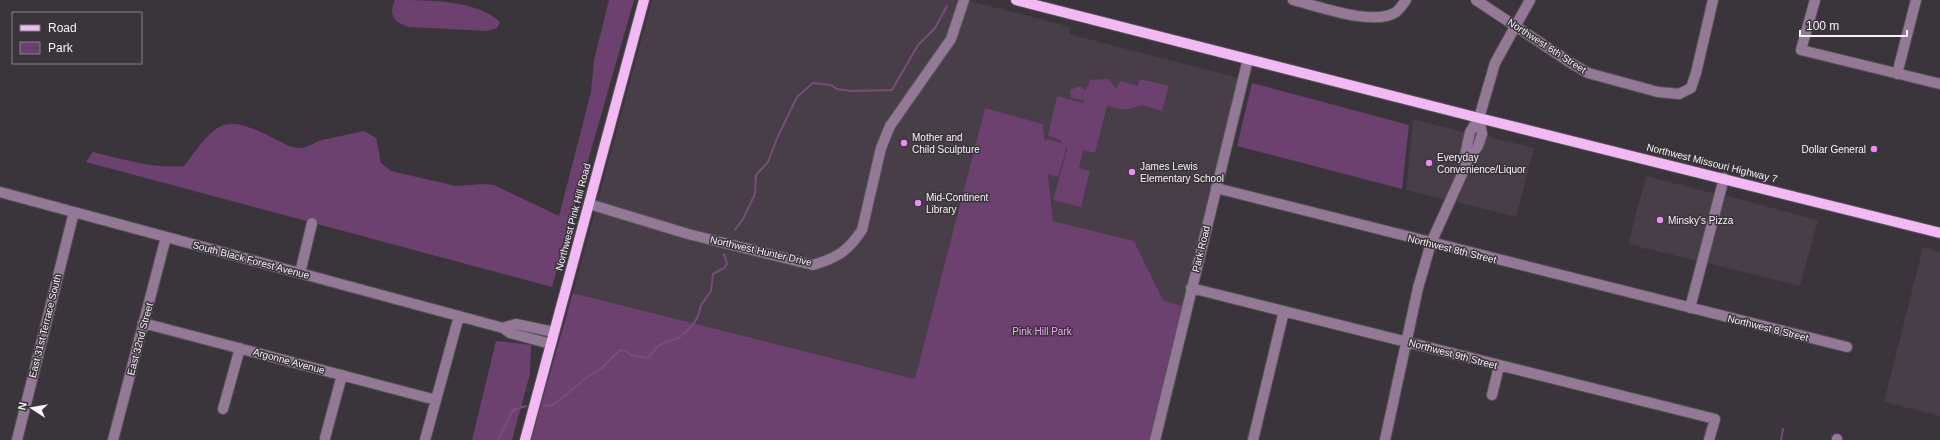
<svg xmlns="http://www.w3.org/2000/svg" width="1940" height="440" viewBox="0 0 1940 440" font-family="Arial,sans-serif">
  <style>
    .built { fill: #473e47 }
    .green { fill: #6c416f }
    .lines { fill: none; stroke-linecap: round; stroke-linejoin: round }
    .stream { stroke: #784c7b; stroke-width: 2 }
    .minor-casing { stroke: #575358; stroke-width: 12 }
    .major-casing { stroke: #575358; stroke-width: 12 }
    .minor { stroke: #947996; stroke-width: 10 }
    .major { stroke: #f2b9f5; stroke-width: 10 }
    .poi-dot { fill: #ef8bf6; stroke: #39353a; stroke-width: 1.5 }
    .labels { text-anchor: middle; dominant-baseline: central; stroke-width: 3; stroke-linejoin: round; paint-order: stroke }
    .street-label { font-size: 10px; fill: #f6f3f6; stroke: #39353a }
    .poi-label { font-size: 10px; fill: #f6f3f6; stroke: #39353a; text-anchor: start }
    .park-label { font-size: 10px; fill: #f5a2fa; stroke: #39353a }
  </style>
  <rect width="100%" height="100%" fill="#39353a"/>
  <path class="built" d="M652 0H966L1071 27 1069 34 1239 78 1182 306 1163 300 1134 241 1053 221 1043 124 985 108 916 379 573 293Z
    M1413 119 1467 133 1460 168 1447 200 1406 190Z
    M1485 136 1534 148 1516 217 1457 202Z
    M1646 176 1712 193 1714 196 1698 261 1628 244Z
    M1727 196 1818 220 1800 286 1707 263 1722 202Z
    M1923 247 1940 252V416L1884 402Z"/>
  <path class="green" d="M395 0C427 0 478 0 500 22L497 28 487 31 409 27C394 23 388 15 395 0Z
    M609 0H634L552 287 86 162 93 152C122 159 154 169 184 166 216 124 221 111 273 138 282 142 291 149 302 148 308 147 315 142 322 140 336 137 350 134 364 131L376 138 381 163 391 171 456 186 483 184 494 185 559 216 591 92 594 60Z
    M1109 79 1116 89 1120 81 1138 86 1140 79 1169 86 1162 111 1142 105 1125 110 1107 106 1095 153 1083 150 1079 168 1090 171 1081 207 1053 200 1067 150C1063 140 1057 138 1048 136L1057 96 1084 103V100L1071 98 1070 90 1080 86 1086 90 1090 80Z
    M1252 83 1409 125 1402 189 1237 146Z
    M985 108 1043 124 1045 141 1048 139 1064 144 1066 149 1058 177 1048 174 1053 221 1134 241 1163 300 1182 306 1150 440H531L573 293 915 379Z
    M496 341 531 345 530 374 512 440H472Z"/>
  <g class="lines">
    <path class="stream" d="M735 230 743 219 755 194 756 175 768 162 778 136 797 97 813 83 831 85 837 89 851 91 892 90 918 45 935 28 947 6
      M544 406 553 405 561 399 587 377 602 368 620 350 626 351 631 355 648 358 659 345 680 337 693 325 698 316 701 305 711 291 713 274 724 268 727 264 724 254
      M498 440 513 410 526 406
      M1781 440 1783 429"/>
    <g class="minor-casing">
      <path id="minor" d="M1293 0C1318 6 1374 27 1396 12 1400 9 1403 4 1406 0
        M1476 0 1571 63 1588 73 1658 92 1679 94 1691 88 1696 73 1713 0
        M1815 0 1801 50 1940 84
        M1897 74 1916 0
        M1468 161 1465 155 1470 132 1479 118 1495 63 1530 0
        M1216 188 1847 347
        M0 192 503 328 510 333 551 344
        M589 204 688 234 813 265C837 258 848 251 862 230L881 148 890 126 951 39 964 0
        M300 273 312 223
        M1191 288 1715 419 1709 440
        M1690 308 1724 178
        M143 323 436 400
        M503 328 516 324 554 332
        M1492 395 1499 366
        M223 409 240 348
        M325 438 342 375
        M1837 439V440
        M17 440 74 212
        M113 440 166 237
        M425 440 459 316
        M1155 440 1248 59
        M1253 440 1284 311
        M1385 440 1418 288 1431 243 1468 161 1478 146 1482 134 1479 118"/>
    </g>
    <g class="major-casing">
      <path id="major" d="M1016 0 1479 118 1940 233
        M525 440 644 0"/>
    </g>
    <use href="#minor" class="minor"/>
    <use href="#major" class="major"/>
  </g>
  <g class="poi-dot">
    <circle cx="904" cy="143" r="4"/>
    <circle cx="1874" cy="149" r="4"/>
    <circle cx="1429" cy="163" r="4"/>
    <circle cx="1132" cy="172" r="4"/>
    <circle cx="918" cy="203" r="4"/>
    <circle cx="1660" cy="220" r="4"/>
  </g>
  <g class="labels">
    <g class="street-label">
      <text transform="translate(1547 46) rotate(33)">Northwest 6th Street</text>
      <text transform="translate(1712 163) rotate(14)">Northwest Missouri Highway 7</text>
      <text transform="translate(573 217) rotate(-75)">Northwest Pink Hill Road</text>
      <text transform="translate(1201 249) rotate(-76)">Park Road</text>
      <text transform="translate(1452 249) rotate(14)">Northwest 8th Street</text>
      <text transform="translate(761 251) rotate(13)">Northwest Hunter Drive</text>
      <text transform="translate(251 260) rotate(15)">South Black Forest Avenue</text>
      <text transform="translate(45 326) rotate(-76)">East 31st Terrace South</text>
      <text transform="translate(1768 328) rotate(14)">Northwest 8 Street</text>
      <text transform="translate(140 339) rotate(-75)">East 32nd Street</text>
      <text transform="translate(1453 354) rotate(15)">Northwest 9th Street</text>
      <text transform="translate(289 361) rotate(15)">Argonne Avenue</text>
    </g>
    <g class="poi-label">
      <text x="912" y="137">Mother and<tspan x="912" dy="12">Child Sculpture</tspan></text>
      <text x="1866" y="149" text-anchor="end">Dollar General</text>
      <text x="1437" y="157">Everyday<tspan x="1437" dy="12">Convenience/Liquor</tspan></text>
      <text x="1140" y="166">James Lewis<tspan x="1140" dy="12">Elementary School</tspan></text>
      <text x="926" y="197">Mid-Continent<tspan x="926" dy="12">Library</tspan></text>
      <text x="1668" y="220">Minsky's Pizza</text>
    </g>
    <g class="park-label">
      <text x="1042" y="331">Pink Hill Park</text>
    </g>
  </g>
  <rect x="12" y="12" width="130" height="52" fill="#39353a" stroke="#858185"/>
  <rect x="20" y="25" width="20" height="6" fill="#f2b9f5" stroke="#858185"/>
  <text x="48" y="32" font-size="12" fill="#f6f3f6">Road</text>
  <rect x="20" y="42" width="20" height="12" fill="#6c416f" stroke="#858185"/>
  <text x="48" y="52" font-size="12" fill="#f6f3f6">Park</text>
  <g transform="translate(32 408) rotate(282)" stroke="#39353a" stroke-width="3" paint-order="stroke">
  <path d="M0-3L7 15L0 10L-7 15Z" fill="#f6f3f6"/>
  <text y="-6" font-size="11" font-weight="bold" text-anchor="middle" fill="#f6f3f6">N</text>
  </g>
  <path d="M1800 30v6h107v-6" fill="none" stroke="#f6f3f6" stroke-width="2"/>
  <text x="1806" y="30" font-size="12" fill="#f6f3f6" stroke="#39353a" stroke-width="3" paint-order="stroke">100 m</text>
</svg>
